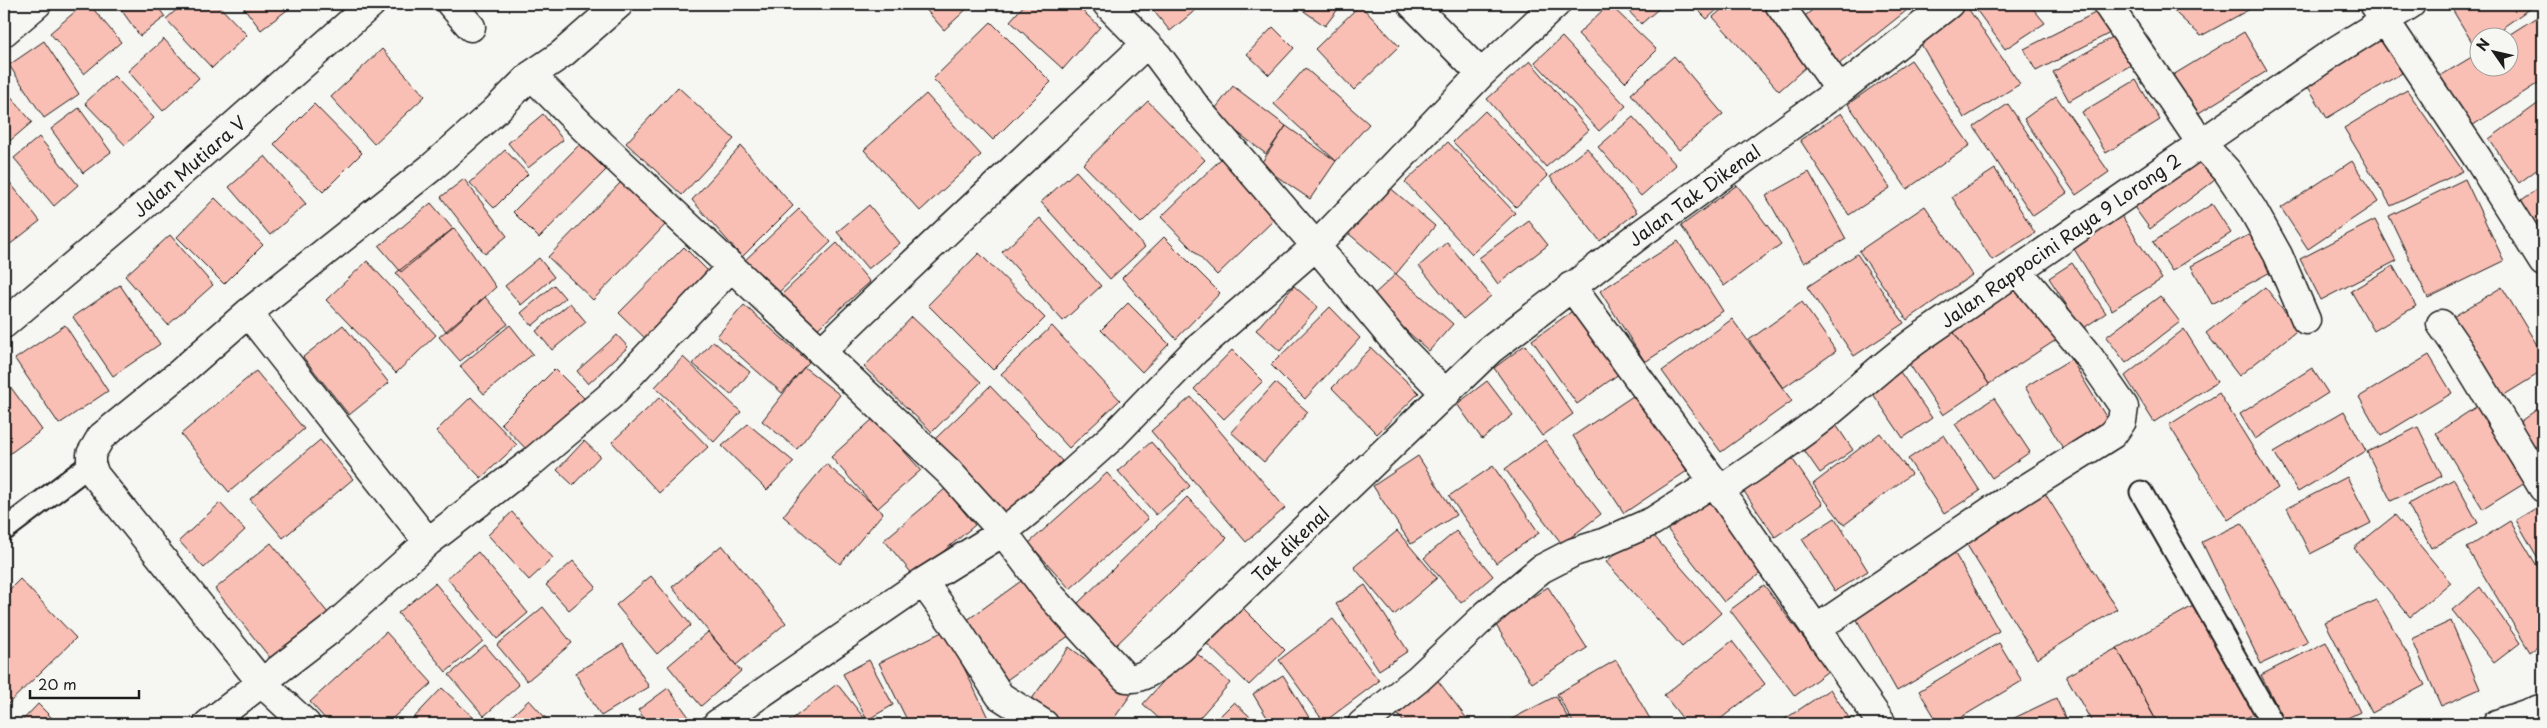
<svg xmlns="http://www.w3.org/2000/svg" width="2547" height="728" viewBox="0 0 2547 728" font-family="'Playpen Sans',sans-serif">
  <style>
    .building { fill: #fabfb4; stroke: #1c1c1c }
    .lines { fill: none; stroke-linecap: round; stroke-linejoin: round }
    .lane-casing { stroke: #1c1c1c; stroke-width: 25 }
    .street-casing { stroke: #1c1c1c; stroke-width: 31 }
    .secondary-casing { stroke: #1c1c1c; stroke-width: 31 }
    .lane { stroke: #f6f6f2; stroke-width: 21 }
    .street { stroke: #f6f6f2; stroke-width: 28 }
    .secondary { stroke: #f6f6f2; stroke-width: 28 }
    .labels { text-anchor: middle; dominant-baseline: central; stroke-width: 5; stroke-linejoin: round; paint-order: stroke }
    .street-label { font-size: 18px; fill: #1c1c1c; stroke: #f6f6f2 }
  </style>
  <rect width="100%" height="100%" fill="#f6f6f2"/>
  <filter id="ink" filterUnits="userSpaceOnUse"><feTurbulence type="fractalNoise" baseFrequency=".02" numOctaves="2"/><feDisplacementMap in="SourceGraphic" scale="10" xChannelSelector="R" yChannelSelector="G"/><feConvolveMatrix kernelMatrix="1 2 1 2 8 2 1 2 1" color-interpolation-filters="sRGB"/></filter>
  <g filter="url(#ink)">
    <path class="building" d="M84 4H89L121 42 84 74 50 33Z
      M117 4H156L165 17 140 36Z
      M183 4H217L247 35 212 68 166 19Z
      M241 4H295L261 30Z
      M921 4H972L944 30Z
      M1025 4H1075L1100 27 1063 69 1010 21Z
      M1148 4H1203L1170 31Z
      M1294 4H1342L1325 26Z
      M1609 4 1657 50 1625 82 1578 34Z
      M1622 4H1664L1641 24Z
      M1692 4H1723L1707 19Z
      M1728 4H1767L1816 58 1779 91 1713 17Z
      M1820 4H1909L1911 7 1834 68 1797 22Z
      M1957 4H1965L2020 84 1964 118 1914 32Z
      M1972 4H2029L2045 23 2005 49Z
      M2166 4H2259L2201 36Z
      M2449 4H2536L2488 38H2480V44L2475 47Z
      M1360 5 1399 46 1354 90 1315 49Z
      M2101 10 2112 32 2036 71 2024 49Z
      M2543 13V80L2470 127 2440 76 2480 52V68H2510V38H2504Z
      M991 22 1051 82 993 140 933 79Z
      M1273 27 1294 48 1269 75 1247 54Z
      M2121 32 2138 61 2069 101 2053 72Z
      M2244 32 2267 71 2197 114 2173 75Z
      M2378 32 2402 73 2327 118 2302 77Z
      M1562 37 1626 106 1599 131 1535 62Z
      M164 39 199 78 163 111 128 71Z
      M44 41 79 94 44 118 9 65Z
      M382 49 425 96 374 144 331 97Z
      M1674 56 1723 114 1679 150 1631 94Z
      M1911 60 1970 145 1907 189 1848 104Z
      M1530 61 1589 130 1546 167 1487 99Z
      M1305 68 1369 124 1336 161 1274 104Z
      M114 76 154 118 125 145 85 103Z
      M2136 80 2160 120 2106 153 2082 112Z
      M1233 86 1286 126 1266 154 1212 113Z
      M678 87 734 139 682 195 626 143Z
      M4 88 32 122 4 146Z
      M2407 90 2463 171 2391 206 2344 128Z
      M926 94 981 155 920 211 864 150Z
      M2056 96 2109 172 2076 195 2024 119Z
      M2543 100V165L2519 183 2489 139Z
      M1148 101 1205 160 1141 223 1083 164Z
      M314 104 362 153 323 192 274 144Z
      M2008 104 2067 193 2033 216 1974 127Z
      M79 108 111 152 83 173 51 129Z
      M1485 111 1548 176 1516 207 1453 142Z
      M1841 113 1890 188 1849 215 1800 140Z
      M543 114 563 140 528 168 508 143Z
      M1633 117 1676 165 1641 196 1598 147Z
      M1286 126 1336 161 1310 199 1260 165Z
      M39 137 78 185 54 206 14 158Z
      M1448 142 1515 213 1472 254 1405 182Z
      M580 144 606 170 539 238 513 212Z
      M741 146 793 206 742 257 692 200Z
      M1587 148 1637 212 1600 241 1550 177Z
      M505 150 528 174 494 208 470 183Z
      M2194 152 2215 180 2150 229 2129 200Z
      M265 156 306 204 270 235 229 187Z
      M1224 156 1280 214 1217 275 1161 217Z
      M2352 161 2378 202 2308 249 2281 208Z
      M1995 169 2035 233 1992 260 1952 197Z
      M1076 171 1145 247 1110 279 1041 202Z
      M1809 172 1846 239 1804 263 1766 196Z
      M4 175 40 221 4 249Z
      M464 179 507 236 485 254 441 197Z
      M2465 179 2504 261 2428 298 2389 216Z
      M623 180 667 223 593 300 548 257Z
      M1737 185 1781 244 1724 286 1681 226Z
      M2543 185V251L2513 206Z
      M1388 186 1435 226 1396 274 1348 233Z
      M215 198 263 245 224 284 177 237Z
      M431 203 453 229 401 272 379 246Z
      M2212 204 2231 233 2172 271 2153 242Z
      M869 205 900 243 868 269 837 232Z
      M1925 206 1972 275 1907 320 1859 251Z
      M799 209 831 242 775 296 743 262Z
      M2120 213 2162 279 2112 310 2071 244Z
      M1040 218 1101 286 1063 321 1002 252Z
      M2375 220 2396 261 2321 300 2300 259Z
      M1529 221 1548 245 1498 284 1479 258Z
      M454 228 496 287 447 332 396 273Z
      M2254 232 2274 270 2212 304 2191 266Z
      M170 235 213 285 168 325 125 276Z
      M1164 237 1220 293 1176 339 1122 278Z
      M1678 241 1723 311 1645 362 1600 291Z
      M1447 242 1491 296 1463 319 1419 266Z
      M837 243 870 282 816 330 782 294Z
      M684 247 712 275 648 341 619 313Z
      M979 253 1045 318 993 370 928 305Z
      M1857 254 1904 323 1854 356 1807 287Z
      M539 258 554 277 521 305 505 286Z
      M367 261 436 335 396 373 326 300Z
      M2072 263 2106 313 2082 329 2049 278Z
      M2393 266 2416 306 2374 331 2351 291Z
      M1396 274 1453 324 1429 351 1370 298Z
      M2014 277 2056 340 1989 384 1947 322Z
      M120 285 160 344 113 376 73 317Z
      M554 285 565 298 532 326 521 313Z
      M1294 286 1318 307 1280 351 1256 330Z
      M2265 287 2299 329 2239 376 2206 333Z
      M2502 287 2543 355V371L2496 400 2448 320Z
      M2160 296 2180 322 2126 363 2106 337Z
      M485 297 508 324 460 361 439 337Z
      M1802 302 1836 351 1783 388 1749 340Z
      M570 303 586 322 552 350 536 331Z
      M1128 303 1169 344 1142 372 1101 330Z
      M744 305 809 362 782 393 717 336Z
      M1330 307 1360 338 1305 399 1271 365Z
      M1578 307 1623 371 1577 404 1532 340Z
      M912 317 981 382 932 432 864 367Z
      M1732 319 1792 401 1721 452 1662 371Z
      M1947 322 1989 384 1943 415 1902 353Z
      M65 325 108 391 59 424 15 359Z
      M343 325 389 383 349 415 303 357Z
      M510 325 533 354 484 394 460 366Z
      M1052 326 1120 400 1069 448 1001 374Z
      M2184 329 2217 382 2154 422 2125 376Z
      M617 335 628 347 588 384 577 371Z
      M713 341 750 372 731 395 693 364Z
      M1525 345 1573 414 1542 436 1494 368Z
      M1371 348 1419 393 1377 434 1332 388Z
      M1232 350 1263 381 1224 419 1194 389Z
      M2429 355 2452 393 2381 436 2359 397Z
      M683 357 741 412 714 442 655 387Z
      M2071 359 2111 425 2066 453 2025 387Z
      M804 367 840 395 797 449 762 421Z
      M2312 368 2328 393 2255 439 2240 414Z
      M555 369 585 399 530 453 501 423Z
      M1898 369 1932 418 1903 438 1869 388Z
      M256 371 304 429 229 492 181 434Z
      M4 378 42 430 5 457 4 456Z
      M1487 381 1513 415 1482 439 1457 404Z
      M1275 383 1308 412 1264 462 1231 432Z
      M990 386 1062 461 1007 514 935 439Z
      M2219 393 2278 488 2228 520 2169 425Z
      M1636 394 1687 471 1624 513 1573 436Z
      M471 397 517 445 481 478 436 431Z
      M660 397 708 447 659 493 612 442Z
      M1191 397 1285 508 1246 542 1151 431Z
      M1994 398 2030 452 1992 478 1955 424Z
      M2482 403 2530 480 2483 509 2436 433Z
      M2543 405V451L2540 453 2518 423Z
      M2344 411 2366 451 2298 492 2274 452Z
      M874 418 921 470 877 509 831 457Z
      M1832 419 1853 450 1820 473 1799 443Z
      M748 424 794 462 767 490 722 446Z
      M2418 427 2442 476 2391 501 2367 452Z
      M1880 433 1911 474 1844 525 1813 484Z
      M1944 435 1980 491 1944 514 1908 459Z
      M320 440 353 479 283 538 250 499Z
      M1545 440 1601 514 1562 544 1505 469Z
      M584 441 600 456 573 485 557 470Z
      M1151 442 1190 486 1156 515 1118 471Z
      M1787 451 1823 504 1775 537 1739 484Z
      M1418 456 1456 515 1411 544 1373 486Z
      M826 464 883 513 840 564 783 516Z
      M1493 466 1539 533 1496 563 1449 496Z
      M1107 473 1148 519 1070 589 1029 543Z
      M2347 477 2371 523 2310 554 2287 508Z
      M2454 479 2478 523 2431 548 2408 504Z
      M2041 487 2117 609 2037 659 1962 537Z
      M945 489 975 525 914 576 884 540Z
      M1703 494 1763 571 1724 602 1664 525Z
      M1187 497 1227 538 1115 646 1076 605Z
      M220 503 245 530 204 568 179 541Z
      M2543 504V567L2516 520Z
      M512 512 553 558 529 580 488 535Z
      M2395 515 2451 583 2410 617 2354 548Z
      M1835 518 1868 571 1835 591 1802 539Z
      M2510 521 2543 576V643L2530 652 2467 548Z
      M2242 523 2308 642 2261 664 2202 542Z
      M1646 527 1721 613 1682 647 1606 562Z
      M1397 531 1437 578 1394 615 1354 567Z
      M1456 531 1493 576 1461 603 1424 558Z
      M271 543 328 613 271 659 215 589Z
      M722 545 786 623 736 665 672 587Z
      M478 552 528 613 497 639 447 578Z
      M1954 552 1999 631 1897 691 1852 611Z
      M573 561 596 587 569 610 546 585Z
      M651 576 691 625 657 654 616 605Z
      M1028 576 1070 635 1001 684 959 626Z
      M20 579 76 638 7 705 4 702V595Z
      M435 583 483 641 446 672 398 613Z
      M1365 585 1408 651 1379 670 1336 604Z
      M1764 585 1828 671 1795 696 1730 610Z
      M1548 587 1587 648 1532 683 1494 622Z
      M2480 587 2520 643 2494 663 2452 610Z
      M2377 600 2425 685 2372 713 2325 622Z
      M1236 601 1285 650 1249 685 1200 637Z
      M2195 605 2254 714 2234 724H2158L2117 648Z
      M543 607 572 643 527 681 497 645Z
      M1333 619 1379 681 1324 722 1279 660Z
      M2451 621 2480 689 2441 706 2412 639Z
      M946 630 989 720 980 724H909L879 663Z
      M386 632 432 683 386 724H330L310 702Z
      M708 632 741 671 701 706 668 666Z
      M1732 641 1765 684 1714 724H1687L1664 695Z
      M2326 642 2360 712 2335 724H2286L2261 675Z
      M1999 643 2022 681 1950 724H1939L1919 691Z
      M623 644 649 687 601 716 575 673Z
      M485 645 519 685 484 716 449 675Z
      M1069 647 1132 693 1110 724H1059L1029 703Z
      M2117 648 2158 724H2093L2066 676Z
      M1192 649 1230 683 1194 724H1165L1143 704Z
      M869 660 893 705 867 720 843 674Z
      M1616 660 1653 724H1574L1557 694Z
      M1283 675 1313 724H1271L1253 694Z
      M1435 677 1471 724H1405L1393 708Z
      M837 684 869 724H786Z
      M442 688 475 719 470 724H408Z
      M668 688 694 724H648L638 710Z
      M1830 689 1853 724H1780L1779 723Z
      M1556 696 1571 724H1502Z
      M2056 698 2068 724H2010L2008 721Z
      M529 700 551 724H503Z
      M1234 702 1258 724H1212Z
      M38 704 58 724H19Z"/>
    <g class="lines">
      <g class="lane-casing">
        <path id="lane" d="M2141 492 2273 724
          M4 530 91 464"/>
      </g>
      <g class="street-casing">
        <path id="street" d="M451 4 471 27
          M1107 4 1158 56 1199 111 1316 246 1399 346 1446 394
          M1412 4 1481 74
          M1779 4 1840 90
          M2107 4 2201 143 2227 171 2253 210 2278 255 2306 320
          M2374 4 2478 159 2543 262
          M4 32 37 4
          M531 75 585 129 949 472 1003 532 1051 596 1126 678C1146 681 1164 660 1180 649L1490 350 1642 233 1840 90 1949 4
          M1571 286 1714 482 1882 724
          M248 313 428 542
          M4 324 141 208 371 4
          M2441 324 2459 350 2543 488
          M821 352C928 247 1038 147 1146 44
          M1720 490C1756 466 1792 442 1826 415 1858 389 1887 361 1921 337L2332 53 2411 4
          M923 582 957 629 1000 696 1044 724
          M1816 629 1995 508 2113 434 2122 421 2124 407 2090 358 2018 271
          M208 724 330 630 428 542 533 461 610 396 731 267
          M306 724 261 682 95 475 91 464V454L101 437 181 372 248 313 432 167 494 112 531 75 562 54 619 4
          M717 724 923 582 1003 532 1035 506 1111 438 1195 351 1316 246 1481 74 1556 4
          M1362 724 1418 679 1487 614 1541 569 1574 552 1603 543 1653 521 1714 482"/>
      </g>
      <g class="secondary-casing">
        <path id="secondary" d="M2497 724 2543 708"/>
      </g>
      <use href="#lane" class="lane"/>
      <use href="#street" class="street"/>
      <use href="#secondary" class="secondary"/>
    </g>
  </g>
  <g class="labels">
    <g class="street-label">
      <text transform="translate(189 166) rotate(-41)">Jalan Mutiara V</text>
      <text transform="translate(1694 195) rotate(-36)">Jalan Tak Dikenal</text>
      <text transform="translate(2060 240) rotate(-35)">Jalan Rappocini Raya 9 Lorong 2</text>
      <text transform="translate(1290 544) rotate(-44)">Tak dikenal</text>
    </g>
  </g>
  <rect width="2547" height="728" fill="none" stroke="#f6f6f2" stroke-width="20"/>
  <rect x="10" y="10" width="2527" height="708" fill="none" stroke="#1c1c1c" stroke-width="2" filter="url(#ink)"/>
  <g transform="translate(2494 52) rotate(304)"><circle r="24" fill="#f6f6f2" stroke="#9f9f9c"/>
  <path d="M0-4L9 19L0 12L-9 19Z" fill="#1c1c1c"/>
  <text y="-8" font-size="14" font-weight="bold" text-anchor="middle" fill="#1c1c1c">N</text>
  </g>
  <path d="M30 690v8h109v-8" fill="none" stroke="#1c1c1c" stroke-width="2.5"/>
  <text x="38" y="690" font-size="15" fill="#1c1c1c" stroke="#f6f6f2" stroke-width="4" paint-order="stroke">20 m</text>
</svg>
